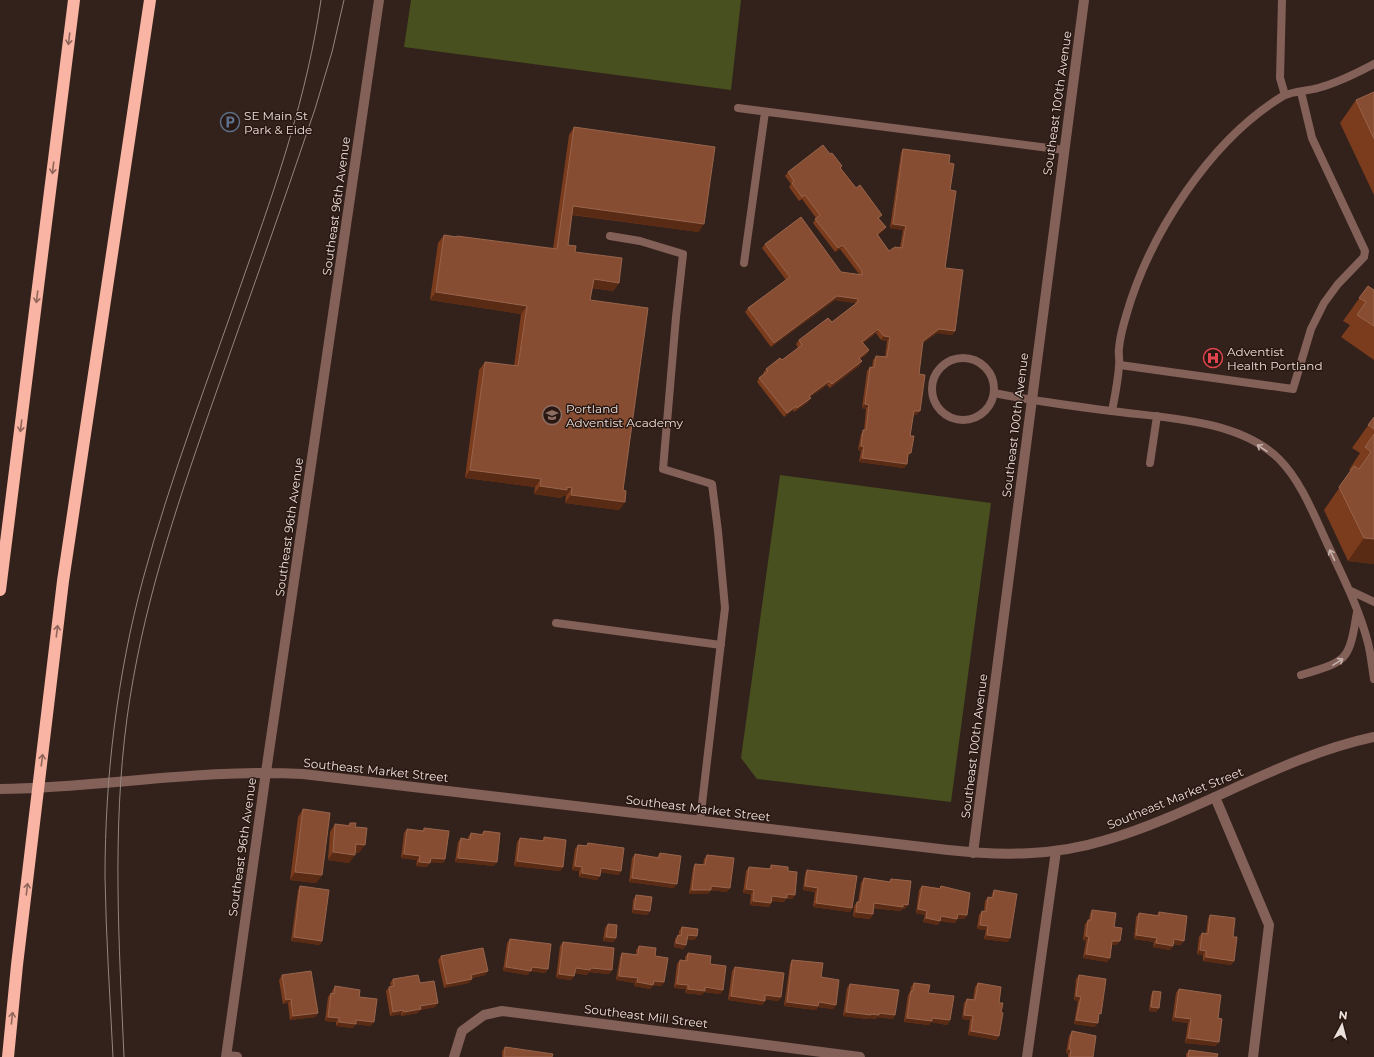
<svg xmlns="http://www.w3.org/2000/svg" width="1374" height="1057" viewBox="0 0 1374 1057" font-family="Montserrat,sans-serif">
  <style>
    .green { fill: #47501e }
    .lines { fill: none; stroke-linecap: round; stroke-linejoin: round }
    .service { stroke: #836058; stroke-width: 8 }
    .minor { stroke: #836058; stroke-width: 10 }
    .tertiary { stroke: #836058; stroke-width: 10 }
    .motorway { stroke: #f9b4a3; stroke-width: 12 }
    .tram { stroke: #938580; stroke-width: 1 }
    .wall { fill: #7b3b1d }
    .shaded-wall { fill: #592a14 }
    .building { fill: #874d32; stroke: #97644c }
    .oneway { stroke: #91665a }
    .oneway2 { stroke: #c7b3ad }
    .labels { text-anchor: middle; dominant-baseline: central; stroke-width: 3; stroke-linejoin: round; paint-order: stroke }
    .street-label { font-size: 12px; fill: #ebdfdb; stroke: #291812 }
    .poi-label { font-size: 12px; fill: #ebdfdb; stroke: #291812; text-anchor: start }
  </style>
  <rect width="100%" height="100%" fill="#33221b"/>
  <path class="green" d="M411 0H741L731 90 404 47Z
    M780 475 991 503 951 802 757 779 741 758Z"/>
  <g class="lines">
    <path class="service" d="M1282 0 1280 78 1285 95
      M738 108 1064 150
      M610 236 640 241 683 254 676 317 663 469 712 484 718 531 725 608 700 821
      M744 263 765 112
      M932 389a31 31 0 1 1 62 0a31 31 0 1 1-62 0Z
      M1120 365 1293 389 1311 329 1324 303 1338 284 1364 257 1365 251 1312 138 1301 92
      M994 393C1033 401 1071 406 1111 411 1164 418 1238 419 1279 459 1301 481 1314 515 1327 543 1342 575 1359 608 1368 643 1371 655 1372 667 1374 679
      M1112 411C1115 396 1118 381 1119 366 1120 360 1118 354 1119 348 1120 338 1123 326 1126 316 1149 235 1210 140 1283 96 1293 91 1308 91 1318 88 1337 83 1357 73 1374 64
      M1150 463 1157 416
      M1349 590 1374 602
      M556 623 721 645
      M1301 675C1348 661 1349 661 1357 612"/>
    <path class="minor" d="M1215 797 1269 925 1253 1057
      M973 853 1084 0
      M227 1056 237 1057
      M454 1057 462 1031 484 1015 502 1011 860 1057
      M1027 1057 1056 851"/>
    <path class="tertiary" d="M0 789C101 788 202 768 303 774L948 850C1002 856 1054 856 1106 840 1198 813 1280 757 1374 737
      M226 1057 266 772 379 0"/>
    <path class="motorway" d="M0 590 74 0
      M8 1057 17 965 63 581 150 0"/>
    <path class="tram" d="M113 1057C110 997 106 937 105 877 105 777 117 676 143 579 171 475 210 375 245 273 277 183 307 95 321 0
      M124 1057C119 944 112 831 127 718 142 609 174 514 210 410 245 310 281 210 315 109L332 52 344 0"/>
  </g>
  <path class="wall" d="M1374 92V195L1340 123 1356 100Z
    M574 127 699 232 572 215 568 245 575 252 619 283 613 291 592 288 590 300 623 490 625 502 619 510 565 503 566 496H563L561 498 534 494 535 487 465 478 479 370 485 362 514 366 521 314 430 300 438 243 444 235 456 237 457 236 553 249 569 135Z
    M903 149 949 163 950 190 945 268 955 331 952 335 937 333 923 343 919 374 917 415H913L908 457 907 464 904 468 859 462 861 451 858 450 861 434 864 430 866 409 862 408 867 371 870 367H872L873 360 876 356 885 357 887 341 881 340 876 333 863 343 869 350 866 355 860 359 862 361 859 366 830 388 827 385 810 397 808 402 794 412 793 410 784 417 757 382 759 378 764 374 763 373 766 369 782 360 798 348 796 344 799 340 832 322 855 304V303L835 300 771 347 745 312 748 308 786 280 762 248 765 244 841 272 859 274 840 249 835 252 813 223 816 218 802 199 799 201 789 187 791 184 785 176 788 172 841 168 886 227 883 231 878 235 889 251 900 247 903 230 890 228 901 153Z
    M1368 286 1374 290V360L1341 337 1350 325 1343 321Z
    M1374 417V564L1348 561 1324 510 1351 471 1349 470 1360 453 1352 448Z
    M303 809 322 875 316 883 290 880 298 817Z
    M350 823 355 827 359 853H355L349 863 328 860 330 832 335 824 348 825Z
    M424 828 445 859 443 863 430 862 427 867 416 866 417 860 401 858 404 833 407 829 422 831Z
    M484 831 494 866 455 862 458 842 461 838 468 839V837L471 833 481 834Z
    M544 837 563 867 560 871 514 866 517 842 520 838 542 841Z
    M588 843 619 875 600 872V876L597 880 579 877V871L572 870 575 849 578 845 586 846Z
    M660 853 674 888 629 882 632 858 635 854 657 857Z
    M707 855 727 892 711 890 708 894H689L693 868 695 864 703 865 704 859Z
    M771 865 788 871 795 895 792 899 786 898 784 902 772 901 769 907 750 905 751 894 743 893 746 871 749 867 769 869Z
    M807 870 852 908 850 912 813 907 815 892 803 890 805 874Z
    M864 878 889 882 891 879 905 909H902L900 911 873 908V914L870 919 853 917 854 906 857 902H858L861 883Z
    M300 886 322 941 320 945 291 941 298 890Z
    M922 886 940 888 941 886 967 915 964 919H957L955 923 940 921 938 925 923 922 925 915 916 913 919 890Z
    M994 890 1008 942 984 939 986 930 977 929 979 915 982 911H984L985 901 988 897 991 898 992 894Z
    M636 895 650 911 647 915 632 913 633 900Z
    M1092 910 1114 927 1117 945H1112L1110 958 1107 962 1083 958 1086 941 1083 940 1085 924 1089 920 1090 914Z
    M1159 912 1181 945 1173 944V946L1170 950 1153 947 1154 942 1134 939 1136 917 1139 913 1157 915Z
    M1210 915 1233 937 1234 961 1231 965 1203 961V955L1197 954 1199 937 1202 933H1206L1208 919Z
    M608 924 616 938 613 942 603 941 605 928Z
    M682 927 695 940 687 939 686 945 683 949 674 947 675 939 678 935H679V931Z
    M510 939 548 969 545 973 530 971 528 975 503 971 507 943Z
    M563 942 612 970 609 974 589 972 587 975 575 973 574 976 571 980 556 978 560 946Z
    M639 946 655 956 664 982 661 986 653 985 650 989 634 986 635 983 616 980 620 957 622 953 636 955V950Z
    M688 953 710 964 723 990 720 994 704 992 702 995 685 993 686 989 674 988 677 964 680 960H685V957Z
    M441 956 488 971 485 975 472 978 469 983 444 988 438 960Z
    M792 960 821 977 836 1005 833 1009 818 1007 816 1010 784 1006 790 964Z
    M735 967 781 997 778 1001 765 999V1001L762 1005 728 1000 732 971Z
    M282 975 318 1013 315 1017 290 1020 288 1003 283 1004 279 980Z
    M1079 975 1098 1017 1095 1027 1074 1024 1078 1001 1074 1000 1076 979Z
    M393 979 420 983 438 1003 435 1007 420 1010 418 1013 401 1016V1014L390 1016 386 991 389 987H391L390 983Z
    M914 983 928 993 950 1020 947 1025 931 1022 929 1025 904 1022 908 995 910 992 911 987Z
    M978 983 999 1003 1001 1012 999 1036 996 1040 968 1035 970 1020 962 1019 964 1003 967 999 973 1000 975 987Z
    M850 984 895 1015 893 1019 877 1017 876 1019 869 1018 868 1019 843 1016 847 988Z
    M335 986 359 997 371 1026 355 1024 353 1028 336 1026V1022L325 1021 328 997 331 993H332V991Z
    M1179 989 1218 1018 1216 1046 1185 1043 1188 1023 1172 1021 1176 993Z
    M1153 991 1159 1008 1156 1012 1149 1011 1151 995Z
    M1072 1031 1093 1057H1068V1054L1066 1053 1069 1036Z
    M505 1047 552 1057H502V1051Z
    M1189 1050 1217 1057H1186V1054Z"/>
  <path class="shaded-wall" d="M573 206 704 224 699 232 568 214Z
    M893 224 906 226 903 230 890 228Z
    M886 227 883 231 874 238 877 234Z
    M843 245 840 249 835 252 838 248Z
    M594 279 619 283 613 291 588 287Z
    M436 292 527 306 521 314 430 300Z
    M837 296 858 299 855 303 835 300 771 347 774 343Z
    M878 329 876 333 859 346 862 342Z
    M939 329 955 331 952 335 937 333 920 345 923 341Z
    M884 336 890 337 887 341 881 340Z
    M869 350 866 355 856 362 859 358Z
    M862 361 859 366 830 388 832 384Z
    M829 381 827 385 806 400 809 396Z
    M811 398 808 402 794 412 797 408Z
    M865 404 869 405 866 409 862 408Z
    M796 406 793 410 784 417 787 413Z
    M914 411H920L917 415H911Z
    M861 446 864 447 861 451 858 450Z
    M908 453H911L908 457H905Z
    M862 458 907 464 904 468 859 462Z
    M470 470 541 479 535 487 465 478Z
    M540 486 567 487 572 488 566 496H563L561 498 534 494Z
    M571 495 625 502 619 510 565 503Z
    M1364 538 1374 539V564L1348 561Z
    M356 844 365 845 359 853 351 852Z
    M333 852 355 855 349 863 328 860Z
    M404 854 420 856 417 860 401 858Z
    M431 858 445 859 443 863 428 862Z
    M458 858 497 862 494 866 455 862Z
    M517 861 563 867 560 871 514 866Z
    M419 862 430 863 427 867 416 866Z
    M575 866 582 867 579 871 572 870Z
    M601 868 621 871 619 875 598 872Z
    M295 872 322 875 316 883 290 880Z
    M582 873 600 876 597 880 579 877Z
    M632 878 677 884 674 888 629 882Z
    M711 886 730 888 727 892 709 890Z
    M805 886 818 888 815 892 803 890Z
    M746 889 754 890 751 894 743 893Z
    M692 890H711L708 894H689Z
    M787 894 795 895 792 899 786 898 784 902 769 900 772 896Z
    M753 901 771 903 769 907 750 905Z
    M816 903 852 908 850 912 813 907Z
    M874 903 903 904 908 905 905 909H902L900 911 871 907Z
    M634 909 650 911 647 915 632 913Z
    M918 909 927 911 925 915 916 913Z
    M856 912 873 914 870 919 853 917Z
    M958 914 967 915 964 919H957L955 923 938 920 941 916Z
    M926 918 940 921 938 925 923 922Z
    M980 925 988 926 986 930 977 929Z
    M688 935 697 936 695 940 685 939Z
    M987 935 1010 938 1008 942 984 939Z
    M1136 935 1157 938 1154 942 1134 939Z
    M1086 936 1089 937 1086 941 1083 940Z
    M294 937 322 941 320 945 291 941Z
    M606 937 616 938 613 942 603 941Z
    M1174 939 1184 941 1181 945 1171 943Z
    M1112 941H1120L1117 945H1109Z
    M676 943 686 945 683 949 674 947Z
    M1156 943 1173 946 1170 950 1153 947Z
    M1200 950 1206 951 1203 955 1197 954Z
    M1086 954 1110 958 1107 962 1083 958Z
    M1206 957 1234 961 1231 965 1203 961Z
    M506 967H532L548 969 545 973 530 971 528 975 503 971Z
    M576 968H591L612 970 609 974 589 972 587 975 573 972Z
    M488 971 485 975 468 979 471 975Z
    M559 974 574 976 571 980 556 978Z
    M619 976 638 978 635 983 616 980Z
    M472 979 469 983 444 988 447 984Z
    M654 981 664 982 661 986 653 985 650 989 634 986 637 982Z
    M677 984 688 985 686 989 674 988Z
    M705 987 723 990 720 994 704 992 702 995 685 993 688 989Z
    M765 995 781 997 778 1001 762 999Z
    M731 996 765 1001 762 1005 728 1000Z
    M1076 996 1081 997 1078 1001 1074 1000Z
    M291 999 288 1003 283 1004 286 1000Z
    M787 1002H819L836 1005 833 1009 818 1007 816 1010 784 1006Z
    M438 1003 435 1007 420 1010 418 1013 401 1016 404 1012 420 1006Z
    M1151 1007 1159 1008 1156 1012 1149 1011Z
    M403 1010 401 1014 390 1016 393 1012Z
    M846 1012 871 1014 879 1013 895 1015 893 1019 877 1017 876 1019 869 1018 868 1019 843 1016Z
    M318 1013 315 1017 290 1020 293 1016Z
    M964 1015 973 1016 970 1020 962 1019Z
    M328 1017 339 1018 336 1022 325 1021Z
    M1175 1017 1191 1019 1188 1023 1172 1021Z
    M907 1018H932L950 1020 947 1025 931 1022 929 1025 904 1022Z
    M356 1020 374 1022 371 1026 355 1024 353 1028 336 1026 339 1022Z
    M1076 1020 1098 1023 1095 1027 1074 1024Z
    M971 1031 999 1036 996 1040 968 1035Z
    M1188 1038 1219 1042 1216 1046 1185 1043Z
    M1069 1049 1071 1050 1068 1054 1066 1053Z"/>
  <path class="building" d="M1374 92V139L1356 100Z
    M574 127 715 147 704 224 573 206 568 245 576 246 575 252 622 258 619 283 594 279 590 300 648 308 623 490 626 491 625 502 571 495 572 488 567 487V490L540 486 541 479 470 470 485 362 518 366 527 306 436 292 444 235 457 237V236L557 249Z
    M823 145 830 154 832 153 842 166 840 168 856 188 860 185 882 215 878 218 886 227 877 234 889 251 895 247 902 248 906 226 893 224 903 149 950 155 949 163 954 164 950 190 956 191 945 268 963 270 955 331 939 329 923 341 919 374 925 375 920 411H914L910 436H914L911 453H908L907 464 862 458 864 447 861 446 863 430H866L869 405 865 404 870 367 874 368 876 356 887 357 890 337 884 336 878 329 862 342 869 350 859 358 862 361 832 384 829 381 809 396 811 398 797 408 796 406 787 413 759 378 768 371 766 369 780 358 782 360 802 345 799 340 828 318 832 322 858 302V299L837 296 774 343 748 308 790 277 765 244 801 217 841 272 862 275V271L843 245 838 248 815 219 820 215 805 195 802 197 792 183 794 181 788 172Z
    M1368 286 1374 290V326L1357 315 1366 302 1359 298Z
    M1374 417V429L1368 425Z
    M1374 434V539L1364 538 1339 487 1354 466 1359 469 1371 452 1365 447Z
    M303 809 330 813 322 875 295 872Z
    M350 823H356L355 827 367 828 365 845 356 844 355 855 333 852 335 824 350 826Z
    M424 828 449 831 445 859 431 858 430 863 419 862 420 856 404 854 407 829 424 831Z
    M484 831 500 833 497 862 458 858 461 838 470 840 471 833 483 835Z
    M544 837 566 840 563 867 517 861 520 838 544 841Z
    M588 843 624 848 621 871 601 868 600 876 582 873V867L575 866 578 845 587 846Z
    M660 853 681 856 677 884 632 878 635 854 659 858Z
    M707 855 734 858 730 888 711 886V890H692L695 864 705 865Z
    M771 865 788 867V871L797 872 795 895 787 894V898L772 896 771 903 753 901 754 890 746 889 749 867 771 869Z
    M807 870 857 876 852 908 816 903 818 888 805 886Z
    M864 878 890 882 891 879 911 881 908 905 903 904V907L874 903 873 914 856 912 857 902H860Z
    M300 886 329 890 322 941 294 937Z
    M922 886 940 889 941 886 970 893 967 915 958 914 957 919 941 916 940 921 926 918 927 911 918 909Z
    M994 890 1017 894 1010 938 987 935 988 926 980 925 982 911 986 912 988 897 993 898Z
    M636 895 652 897 650 911 634 909Z
    M1092 910 1116 913 1114 927 1122 928 1120 941H1112L1110 958 1086 954 1089 937 1086 936 1088 920H1091Z
    M1159 912 1187 916 1184 941 1174 939 1173 946 1156 943 1157 938 1136 935 1139 913 1159 916Z
    M1210 915 1235 918 1233 937H1237L1234 961 1206 957V951L1200 950 1202 933 1208 934Z
    M608 924 617 925 616 938 606 937Z
    M682 927 698 929 697 936 688 935 686 945 676 943 678 935 681 936Z
    M510 939 551 944 548 969 532 967 531 971 506 967Z
    M563 942 614 948 612 970 591 968 590 970 576 968 574 976 559 974Z
    M639 946 656 948 655 956 668 958 664 982 654 981 653 985 637 982 638 978 619 976 622 953 638 955Z
    M483 948 488 971 471 975 472 979 447 984 441 956Z
    M688 953 711 956 710 964 726 966 723 990 705 987V991L688 989V985L677 984 680 960 687 961Z
    M792 960 823 963 821 977 839 980 836 1005 819 1002 818 1006 787 1002Z
    M735 967 784 973 781 997 765 995V1001L731 996Z
    M311 971 318 1013 293 1016 291 999 286 1000 282 975Z
    M418 975 420 983 434 981 438 1003 420 1006 421 1009 404 1012 403 1010 393 1012 389 987 394 986 393 979Z
    M1079 975 1106 979 1101 1014 1099 1013 1098 1023 1076 1020 1081 997 1076 996Z
    M914 983 930 985 928 993 954 996 950 1020 932 1018V1021L907 1018 911 991H913Z
    M978 983 1001 987 999 1003H1003L1001 1012 1003 1013 999 1036 971 1031 973 1016 964 1015 967 999 975 1000Z
    M850 984 899 990 895 1015 879 1013V1015L871 1014V1015L846 1012Z
    M335 986 360 990 359 997 377 999 374 1022 356 1020V1024L339 1022V1018L328 1017 331 993 334 994Z
    M1179 989 1221 995 1218 1018 1222 1019 1219 1042 1188 1038 1191 1019 1175 1017Z
    M1153 991 1161 992 1159 1008 1151 1007Z
    M1072 1031 1096 1036 1093 1057H1070L1071 1050 1069 1049Z
    M505 1047 553 1054 552 1057H504Z
    M1189 1050 1218 1054 1217 1057H1188Z"/>
  <defs><path id="oneway-shaft" d="M-6 0H5M1.5-3L5.5 0L1.5 3" fill="none" stroke-width="1.6" stroke-linecap="round" stroke-linejoin="round"/></defs>
  <g class="oneway">
    <use href="#oneway-shaft" transform="translate(69 39) rotate(97)"/>
    <use href="#oneway-shaft" transform="translate(53 168) rotate(97)"/>
    <use href="#oneway-shaft" transform="translate(37 297) rotate(97)"/>
    <use href="#oneway-shaft" transform="translate(21 426) rotate(97)"/>
    <use href="#oneway-shaft" transform="translate(57 631) rotate(-83)"/>
    <use href="#oneway-shaft" transform="translate(42 760) rotate(-83)"/>
    <use href="#oneway-shaft" transform="translate(27 889) rotate(-83)"/>
    <use href="#oneway-shaft" transform="translate(12 1018) rotate(-84)"/>
  </g>
  <g class="oneway2">
    <use href="#oneway-shaft" transform="translate(1262 448) rotate(-146)"/>
    <use href="#oneway-shaft" transform="translate(1332 555) rotate(-115)"/>
    <use href="#oneway-shaft" transform="translate(1338 662) rotate(-32)"/>
  </g>
  <defs>
    <g id="parking-ring" transform="scale(1)"><circle r="9.5" fill="#291812" stroke="#5c6f8a" stroke-width="1.5"/><path d="M-3.5-5.5H1a3.5 3.5 0 0 1 0 7H-1V5.5H-3.5ZM-1-3.4V-.6H.8a1.4 1.4 0 0 0 0-2.8Z" fill="#5c6f8a"/></g>
    <g id="hospital-ring" transform="scale(1)"><circle r="9.5" fill="#291812" stroke="#e0444e" stroke-width="1.5"/><path d="M-5-5h3v3.5h4V-5h3V5h-3V1.5h-4V5h-3Z" fill="#e0444e"/></g>
    <g id="school-ring" transform="scale(1)"><circle r="9.5" fill="#291812" stroke="#8d6e63" stroke-width="1.5"/><path d="M0-5L7-2L0 1L-7-2ZM-4 1L0 2.5L4 1V4Q0 6-4 4Z" fill="#8d6e63"/></g>
  </defs>
  <g fill-rule="evenodd">
    <use href="#parking-ring" x="230" y="122"/>
    <use href="#hospital-ring" x="1213" y="358"/>
    <use href="#school-ring" x="552" y="415"/>
  </g>
  <g class="labels">
    <g class="street-label">
      <text transform="translate(1057 103) rotate(-82)">Southeast 100th Avenue</text>
      <text transform="translate(336 206) rotate(-82)">Southeast 96th Avenue</text>
      <text transform="translate(1015 425) rotate(-83)">Southeast 100th Avenue</text>
      <text transform="translate(289 527) rotate(-82)">Southeast 96th Avenue</text>
      <text transform="translate(974 746) rotate(-83)">Southeast 100th Avenue</text>
      <text transform="translate(376 770) rotate(6)">Southeast Market Street</text>
      <text transform="translate(1175 798) rotate(-22)">Southeast Market Street</text>
      <text transform="translate(698 808) rotate(7)">Southeast Market Street</text>
      <text transform="translate(242 847) rotate(-82)">Southeast 96th Avenue</text>
      <text transform="translate(646 1016) rotate(7)">Southeast Mill Street</text>
    </g>
    <g class="poi-label">
      <text x="244" y="115">SE Main St<tspan x="244" dy="14">Park &amp; Eide</tspan></text>
      <text x="1227" y="351">Adventist<tspan x="1227" dy="14">Health Portland</tspan></text>
      <text x="566" y="408">Portland<tspan x="566" dy="14">Adventist Academy</tspan></text>
    </g>
  </g>
  <g transform="translate(1342 1025) rotate(7)" stroke="#291812" stroke-width="3" paint-order="stroke">
  <path d="M0-3L7 15L0 10L-7 15Z" fill="#ebdfdb"/>
  <text y="-6" font-size="11" font-weight="bold" text-anchor="middle" fill="#ebdfdb">N</text>
  </g>
</svg>
